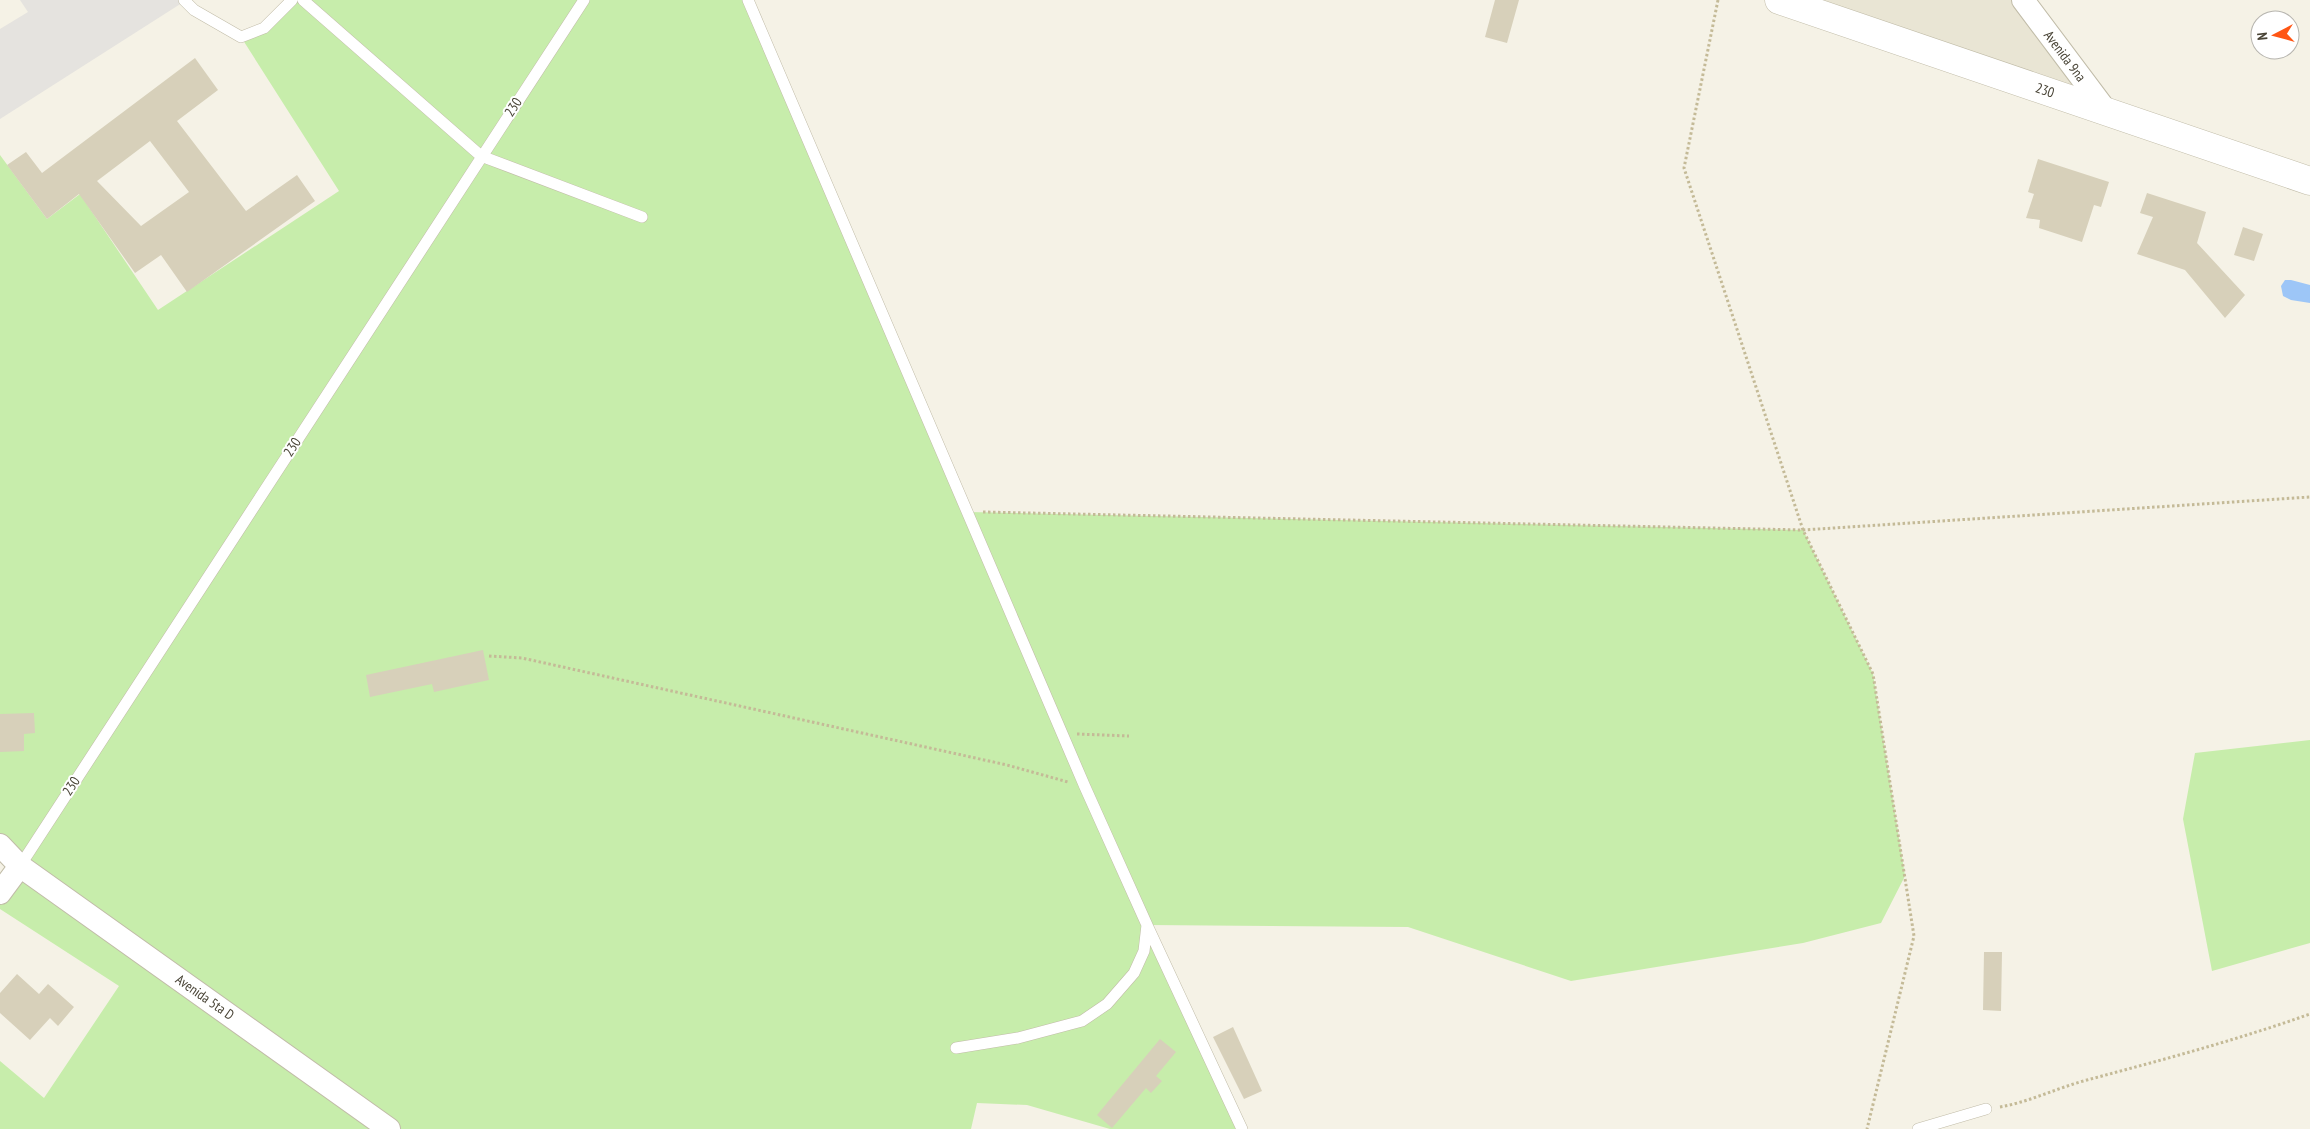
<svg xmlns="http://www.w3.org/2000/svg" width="2310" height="1129" viewBox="0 0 2310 1129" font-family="'PT Sans Narrow',sans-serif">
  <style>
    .residential { fill: #e9e5d4 }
    .green { fill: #c7edab }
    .parking { fill: #e5e3df }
    .water { fill: #9dc6f7 }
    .building { fill: #d7d0ba; fill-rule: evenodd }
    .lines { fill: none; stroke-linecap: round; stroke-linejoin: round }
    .service-casing { stroke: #c1bca8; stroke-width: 12 }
    .minor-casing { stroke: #c1bca8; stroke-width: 24 }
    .tertiary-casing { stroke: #c1bca8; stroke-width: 29 }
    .path { stroke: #c4ba97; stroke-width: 3; stroke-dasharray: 2.5 2.5; stroke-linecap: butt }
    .service { stroke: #fff; stroke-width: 11 }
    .minor { stroke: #fff; stroke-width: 22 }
    .tertiary { stroke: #fff; stroke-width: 28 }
    .labels { text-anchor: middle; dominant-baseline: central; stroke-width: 4; stroke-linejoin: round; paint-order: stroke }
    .street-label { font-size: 14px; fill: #484335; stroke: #fff }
  </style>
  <rect width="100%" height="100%" fill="#f5f2e6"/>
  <path class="residential" d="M1779 0H2023L2107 112Z"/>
  <path class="green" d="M292 0H748L968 512 1803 530 1873 674 1905 876 1881 923 1803 943 1571 981 1408 927 1148 925 1242 1129H1110L1027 1105 977 1103 971 1129H0V1061L44 1098 119 986 0 909V893L19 866 0 845V155L47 219 80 194 158 310 339 191 241 37 264 28Z
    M2310 740V943L2212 971 2183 819 2195 753Z"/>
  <path class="parking" d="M20 0H184L185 1 0 119V29L28 12Z"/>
  <path class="water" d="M2285 280H2291L2310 285V303L2291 300 2283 296 2281 286Z"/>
  <path class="building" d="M1495 0H1519L1507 43 1485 37Z
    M195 58 218 90 177 121 246 211 297 175 315 201 187 292 161 255 135 273 79 194 47 219 7 165 26 152 42 173ZM150 141 189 192 141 226 97 181Z
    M2038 159 2109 182 2101 207 2094 205 2082 242 2039 228 2040 220 2026 218 2034 194 2028 192Z
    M2147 193 2206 212 2197 243 2245 295 2225 318 2185 270 2137 254 2153 217 2140 213Z
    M2243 227 2263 234 2254 261 2234 255Z
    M483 650 489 680 434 692 432 684 370 697 366 675Z
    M34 713 35 733 24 734V751L0 752V714Z
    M1984 952H2002L2001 1011 1983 1010Z
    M17 974 39 994 48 984 74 1007 58 1026 50 1018 30 1040 0 1013V993Z
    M1233 1027 1262 1091 1244 1099 1213 1037Z
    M1160 1039 1176 1052 1156 1076 1162 1081 1151 1093 1146 1088 1112 1128 1097 1115Z"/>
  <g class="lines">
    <g class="service-casing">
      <path id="service" d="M184 0 194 10 241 37 264 28 292 0
        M303 0 481 156 642 217
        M748 0 1085 787 1147 925 1144 951 1134 973 1107 1004 1082 1021 1018 1038 956 1048
        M20 866 584 0
        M1147 925 1242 1129
        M1918 1129 1986 1109"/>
    </g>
    <g class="minor-casing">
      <path id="minor" d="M2023 0 2107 112
        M0 845 20 866 389 1129
        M0 893 20 866"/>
    </g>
    <g class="tertiary-casing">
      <path id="tertiary" d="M1779 0 2310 181"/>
    </g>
    <path class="path" d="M1718 0 1684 168 1803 530 1873 674 1914 936 1867 1129
      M983 512 1803 530 2310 497
      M489 656 522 658 1007 765 1068 782
      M1077 734 1129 736
      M2000 1107C2029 1102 2057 1088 2087 1080 2162 1060 2237 1040 2310 1014"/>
    <use href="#service" class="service"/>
    <use href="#minor" class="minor"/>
    <use href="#tertiary" class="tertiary"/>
  </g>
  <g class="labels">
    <g class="street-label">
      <text transform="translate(2065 56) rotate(53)">Avenida 9na</text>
      <text transform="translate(2045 90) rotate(19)">230</text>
      <text transform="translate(513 107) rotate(-57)">230</text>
      <text transform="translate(292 447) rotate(-57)">230</text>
      <text transform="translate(71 786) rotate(-57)">230</text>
      <text transform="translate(205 997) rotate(35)">Avenida 5ta D</text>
    </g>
  </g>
  <g transform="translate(2275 35) rotate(264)"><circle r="24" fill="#ffffff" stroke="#b6b4ae"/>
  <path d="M0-4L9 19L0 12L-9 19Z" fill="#ff5513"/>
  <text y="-8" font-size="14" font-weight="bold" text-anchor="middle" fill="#484335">N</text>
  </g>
</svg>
